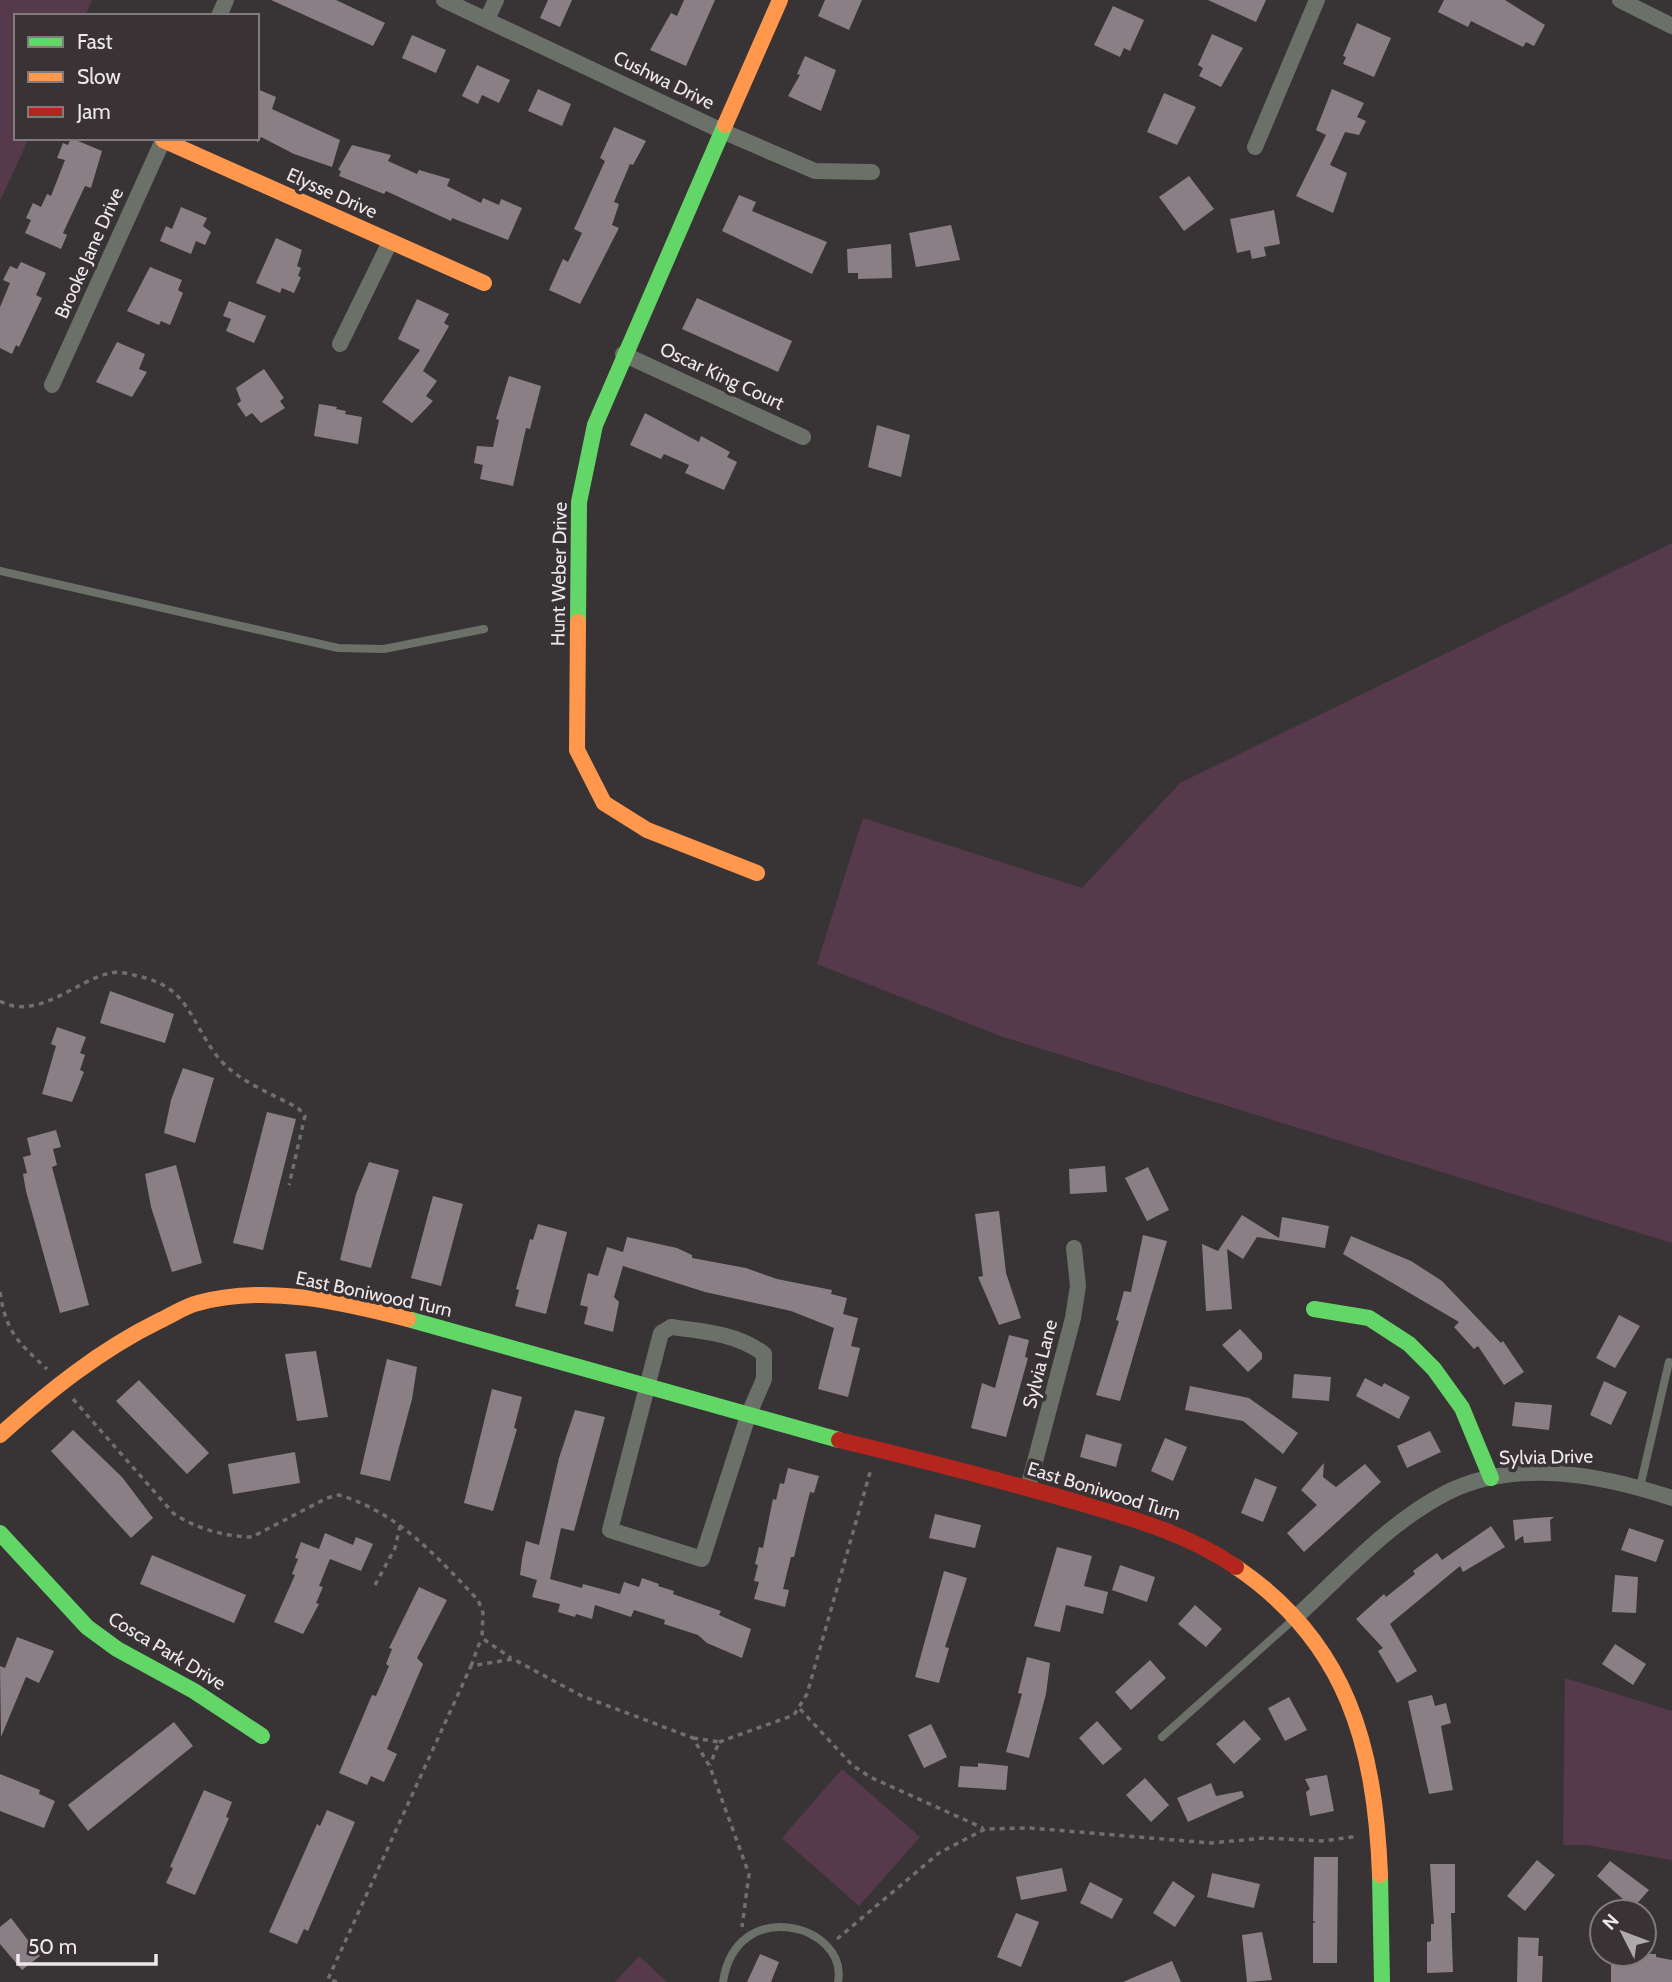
<svg xmlns="http://www.w3.org/2000/svg" width="1672" height="1982" viewBox="0 0 1672 1982" font-family="Cabin,sans-serif">
  <style>
    .green { fill: #57394c }
    .building { fill: #897f85 }
    .lines { fill: none; stroke-linecap: round; stroke-linejoin: round }
    .path { stroke: #6d706c; stroke-width: 3.5; stroke-dasharray: 5 5; stroke-linecap: butt }
    .lane { stroke: #6b7168; stroke-width: 8 }
    .street { stroke: #6b7168; stroke-width: 16 }
    .fast { stroke: #63d668; stroke-width: 16 }
    .slow { stroke: #ff974d; stroke-width: 16 }
    .jam { stroke: #b3261e; stroke-width: 16 }
    .labels { text-anchor: middle; dominant-baseline: central; stroke-width: 7; stroke-linejoin: round; paint-order: stroke }
    .street-label { font-size: 19px; fill: #ede8eb; stroke: #393336 }
  </style>
  <rect width="100%" height="100%" fill="#383436"/>
  <path class="green" d="M0 0H92L85 16H16V138H29L0 201Z
    M1672 543V1243L1003 1037 817 964 863 818 1082 888 1180 783Z
    M1565 1678 1672 1711V1860L1586 1845H1563Z
    M842 1769 920 1837 859 1906 782 1838Z
    M639 1956 667 1982H615Z"/>
  <path class="building" d="M271 0H336L385 23 373 46Z
    M548 0H572L560 27 540 18Z
    M684 0H715L686 66 650 50 671 13 677 16Z
    M825 0H862L849 30 818 16Z
    M1208 0H1266L1256 22Z
    M1444 0H1505L1545 25 1534 46 1526 42 1523 47 1471 21 1468 27 1438 12Z
    M1113 6 1144 20 1130 51 1124 48 1120 57 1094 45Z
    M1357 23 1391 38 1374 77 1343 64 1346 57 1343 56Z
    M1212 34 1243 48 1221 87 1199 76 1203 68 1198 65Z
    M412 35 446 50 436 73 402 58Z
    M805 56 836 70 821 111 788 96 800 75 797 74Z
    M477 65 510 80 499 103 482 95 478 104 462 96Z
    M257 89 276 97 272 109 340 140 332 167 294 154 261 137 257 143Z
    M538 89 571 104 562 126 528 111Z
    M1332 89 1364 103 1357 117 1366 121 1359 135 1345 132 1330 165 1347 173 1333 213 1296 196 1326 135 1316 130Z
    M1164 93 1196 107 1177 145 1147 132Z
    M614 127 646 141 633 165 630 164 614 202 619 204 612 225 619 228 580 304 549 290 563 259 568 262 582 233 574 229 605 161 600 158Z
    M71 138 102 151 91 188 85 186 63 233 67 235 61 249 25 233 31 220 26 218 33 203 41 207 47 194 51 196 65 160 57 158 63 143 68 145Z
    M352 145 391 155 388 161 417 174 419 170 450 179 447 186 481 203 483 198 499 205 501 199 522 208 508 240 452 218 451 221 386 191 384 194 339 176 341 171 338 170Z
    M1189 176 1214 209 1184 231 1159 197Z
    M739 195 756 202 752 211 827 242 812 274 722 231Z
    M181 207 207 218 203 226 211 232 205 245 196 241 191 254 160 241 166 226 172 229Z
    M1274 210 1280 244 1264 247 1266 256 1252 259 1250 250 1237 253 1230 219Z
    M951 225 960 260 916 267 909 233Z
    M276 238 302 250 297 266 301 268 298 276 301 277 294 293 282 288 280 293 256 283Z
    M891 244 892 278 858 279V273H848L847 249Z
    M21 262 46 273 36 295 42 298 19 347 16 345 12 354 0 348V307L10 283 3 280 10 266 17 269Z
    M150 267 182 280 178 290 183 293 170 325 161 321 159 325 127 311Z
    M697 298 792 341 778 372 682 329Z
    M417 299 449 314 444 323 449 326 423 371 437 381 426 396 433 401 412 423 382 402 420 350 398 339Z
    M229 301 266 316 254 343 226 331 231 319 223 316Z
    M117 342 145 354 139 369 147 372 132 397 96 382Z
    M264 369 284 398 280 401 285 408 261 423 252 413 246 417 237 404 241 401 236 388Z
    M509 376 541 386 530 429 526 428 513 486 480 479 483 465 474 463 477 446 493 447 499 420 496 419Z
    M319 404 337 407 336 409 346 411 345 414 362 417 358 444 314 436Z
    M645 413 699 442 701 436 730 452 727 457 737 462 724 490 685 473 689 465 664 454 661 459 630 445Z
    M877 425 910 435 901 477 868 467Z
    M110 991 174 1014 165 1043 100 1023Z
    M57 1027 86 1037 80 1053 85 1055 80 1070 84 1072 72 1102 42 1094 56 1046 51 1044Z
    M183 1068 214 1078 195 1143 164 1133 171 1100Z
    M267 1112 296 1119 263 1250 233 1243Z
    M56 1130 61 1147 53 1149 57 1165 52 1167 89 1305 60 1313 26 1191 23 1174 27 1173 23 1157 31 1155 27 1138Z
    M369 1162 399 1170 371 1268 340 1260 356 1194Z
    M176 1165 202 1263 172 1272 151 1207 145 1174Z
    M1105 1166 1107 1192 1070 1194 1069 1169Z
    M1148 1167 1169 1210 1147 1221 1125 1178Z
    M433 1196 463 1204 441 1286 411 1278Z
    M999 1211 1006 1273 1021 1318 999 1325 978 1277 983 1276 975 1214Z
    M1242 1215 1279 1238 1282 1217 1329 1226 1325 1248 1257 1237 1243 1259 1227 1249 1232 1309 1206 1311 1202 1244 1218 1251Z
    M538 1224 567 1232 546 1314 515 1306 519 1290 516 1289 530 1239 533 1240Z
    M1143 1235 1167 1241 1120 1401 1096 1395 1119 1321 1116 1320 1124 1291 1131 1292Z
    M1351 1236 1411 1261 1442 1281 1501 1343 1503 1341 1524 1372 1504 1385 1478 1346 1474 1349 1454 1327 1459 1322 1343 1254Z
    M627 1237 677 1248 692 1255V1258L746 1268 777 1279 832 1290 831 1294 847 1298 843 1314 858 1318 851 1346 860 1348 848 1397 818 1389 834 1328 791 1311 705 1292 623 1266 614 1297 619 1302 613 1332 584 1324 588 1307 580 1305 588 1273 598 1276 607 1247 623 1252Z
    M1619 1315 1640 1326 1615 1368 1596 1358Z
    M1240 1329 1262 1353V1359L1248 1372 1222 1345Z
    M1009 1335 1029 1340 1025 1357 1028 1358 1006 1437 971 1428 982 1383 995 1388Z
    M316 1351 328 1417 297 1421 285 1354Z
    M387 1359 417 1367 412 1399 390 1481 360 1474Z
    M1294 1374 1331 1377 1329 1401 1292 1398Z
    M1365 1378 1382 1387 1384 1383 1410 1397 1399 1419 1356 1396Z
    M139 1380 209 1453 187 1474 116 1401Z
    M1604 1381 1627 1392 1611 1425 1590 1415Z
    M1190 1386 1249 1398 1298 1433 1283 1454 1243 1421 1185 1410Z
    M492 1389 522 1397 514 1428 517 1429 493 1511 464 1503Z
    M1515 1402 1552 1405 1549 1430 1512 1426Z
    M575 1410 605 1417 574 1531 561 1528 550 1579 582 1588 583 1584 620 1594 624 1582 639 1587 642 1578 659 1584 658 1586 674 1591 673 1594 721 1611 719 1615 751 1629 742 1658 707 1643 698 1635 664 1624 665 1620 634 1610 631 1617 595 1605 592 1619 576 1614 575 1617 558 1612 560 1604 532 1597 537 1580 520 1575 522 1559 526 1541 539 1545 559 1458Z
    M73 1430 122 1477 153 1518 131 1538 51 1451Z
    M1430 1431 1441 1452 1407 1468 1397 1446Z
    M1086 1434 1122 1444 1116 1467 1080 1457Z
    M1165 1438 1187 1447 1173 1481 1151 1471Z
    M295 1452 300 1483 233 1494 228 1464Z
    M1324 1463 1323 1477 1336 1487 1365 1464 1381 1482 1304 1552 1287 1533 1317 1505 1301 1490Z
    M788 1468 819 1476 814 1493 810 1492 794 1557H791L783 1589 789 1590 785 1607 754 1599 759 1582 754 1581 758 1565 755 1564 759 1547 763 1548 773 1499 776 1500 780 1483 784 1484Z
    M1255 1478 1277 1487 1263 1522 1241 1513Z
    M935 1514 981 1525 975 1548 929 1538Z
    M1549 1517H1554L1550 1520 1551 1541 1524 1543 1523 1536 1515 1541 1513 1520Z
    M1491 1526 1505 1547 1463 1572 1460 1566 1390 1624 1417 1671 1397 1683 1378 1651 1383 1648 1356 1619 1384 1594 1386 1597 1415 1574 1413 1571 1437 1553 1442 1560Z
    M1629 1528 1664 1540 1656 1562 1621 1550Z
    M325 1533 353 1545 356 1537 373 1544 361 1571 330 1559 319 1586 323 1587 316 1603 319 1604 303 1634 274 1622 295 1575 292 1574 298 1559 295 1558 301 1542 319 1549Z
    M1057 1547 1092 1556 1084 1586 1108 1592 1103 1614 1066 1605 1060 1632 1034 1626Z
    M152 1555 246 1595 234 1623 140 1584Z
    M1120 1565 1155 1577 1147 1602 1112 1590Z
    M944 1571 967 1578 945 1647 949 1648 939 1683 915 1677Z
    M1615 1575 1638 1577 1636 1613 1612 1612Z
    M419 1587 447 1600 417 1658 423 1664 387 1749 397 1754 384 1782 371 1776 367 1785 339 1773 372 1695 376 1696 389 1666 386 1664 392 1649 389 1648Z
    M1195 1605 1222 1629 1206 1647 1178 1624Z
    M17 1637 54 1651 39 1683 26 1677 1 1737 0 1666 5 1668Z
    M1615 1644 1646 1664 1633 1685 1602 1664Z
    M1027 1657 1050 1663 1046 1694 1029 1758 1006 1752 1022 1694 1018 1693Z
    M1150 1660 1166 1678 1131 1710 1115 1692Z
    M1432 1695 1435 1706 1446 1703 1451 1723 1441 1726 1453 1790 1429 1794 1408 1701Z
    M1289 1697 1307 1730 1285 1741 1268 1708Z
    M1244 1720 1261 1739 1234 1764 1216 1744Z
    M1097 1721 1122 1749 1103 1765 1079 1738Z
    M174 1722 193 1746 88 1831 68 1805Z
    M931 1724 947 1757 924 1768 908 1735Z
    M978 1763 1008 1766 1006 1790 958 1787 960 1766 978 1767Z
    M0 1774 40 1790 39 1794 55 1801 44 1828 0 1811Z
    M1327 1775 1334 1811 1310 1816 1306 1792 1310 1789 1305 1779Z
    M1145 1778 1169 1805 1151 1822 1126 1795Z
    M1211 1783 1216 1796 1242 1791 1244 1797 1188 1822 1177 1798Z
    M204 1790 232 1802 226 1817 229 1818 195 1895 166 1883 173 1868 170 1867Z
    M327 1810 355 1822 308 1931 304 1929 297 1944 269 1932 317 1824 320 1826Z
    M1314 1857H1338L1337 1963H1313V1923L1316 1922 1313 1921Z
    M1537 1860 1555 1875 1525 1911 1507 1896Z
    M1610 1861 1649 1890 1633 1908 1597 1876Z
    M1430 1864H1455V1913H1451L1453 1972 1427 1973V1942L1431 1941V1924H1434Z
    M1062 1868 1067 1891 1021 1900 1016 1877Z
    M1212 1873 1260 1884 1254 1908 1207 1897Z
    M1173 1881 1195 1896 1175 1927 1153 1913Z
    M1090 1882 1123 1899 1112 1919 1080 1903Z
    M1016 1913 1039 1922 1021 1967 997 1957Z
    M11 1918 40 1956 22 1970 0 1944V1927Z
    M1262 1932 1272 1980 1247 1982 1242 1935Z
    M1518 1937 1539 1938 1538 1956H1543L1542 1982H1517Z
    M760 1954 779 1962 771 1982H747Z
    M1614 1954H1656V1957L1672 1960V1982H1611V1957Z
    M1172 1961 1181 1982H1123Z"/>
  <g class="lines">
    <path class="path" d="M0 1001C38 1022 79 978 111 973 118 971 130 974 137 976 189 986 189 1020 217 1056 236 1081 271 1093 298 1108L305 1116 289 1185
      M0 1292C6 1333 19 1343 47 1369
      M73 1399 173 1513C194 1528 226 1537 252 1537L327 1498 339 1495C399 1513 437 1557 478 1600L483 1613 482 1638 511 1658
      M375 1585 395 1548 400 1526
      M471 1666 481 1639
      M800 1709 852 1765 870 1777 983 1828
      M693 1738 719 1742 710 1765
      M719 1742 794 1715 807 1694 871 1469
      M837 1939 939 1853 985 1829 1030 1828 1211 1843 1265 1838 1324 1841 1358 1836
      M337 1982 328 1979 471 1666 513 1659 582 1696 693 1738 710 1767 749 1874 742 1927"/>
    <path class="lane" d="M0 571 338 648 384 649 484 629
      M1640 1487 1669 1362
      M1162 1737 1294 1619
      M723 1982C736 1894 849 1925 838 1982"/>
    <path class="street" d="M444 0 722 131 815 171 872 172
      M1620 0 1672 26
      M219 16 226 0
      M487 19 496 0
      M1255 147 1317 0
      M340 344 390 242
      M623 354 803 437
      M52 385 164 138
      M671 1327C703 1331 738 1334 764 1354V1379L748 1416 702 1559 610 1530 661 1333Z
      M1028 1488 1073 1318 1078 1286 1074 1248
      M1296 1617C1343 1574 1390 1521 1448 1492 1518 1458 1602 1475 1672 1498"/>
    <path class="fast" d="M578 622 579 502 595 425 725 125
      M1314 1309 1369 1318 1409 1344 1434 1369 1462 1408 1491 1478
      M408 1319 839 1440
      M0 1533 87 1627 117 1649 194 1691 262 1736
      M1380 1875 1382 1982"/>
    <path class="slow" d="M725 125 780 0
      M163 140 484 283
      M578 622 577 750 604 803 647 830 757 873
      M0 1435C49 1391 100 1350 159 1321 172 1315 185 1306 198 1303 264 1284 343 1302 408 1319
      M1236 1567C1348 1643 1375 1747 1380 1875"/>
    <path class="jam" d="M839 1440C918 1459 996 1479 1073 1501 1130 1518 1187 1533 1236 1567"/>
  </g>
  <g class="labels">
    <g class="street-label">
      <text transform="translate(664 80) rotate(26)">Cushwa Drive</text>
      <text transform="translate(332 193) rotate(24)">Elysse Drive</text>
      <text transform="translate(89 253) rotate(-66)">Brooke Jane Drive</text>
      <text transform="translate(722 376) rotate(25)">Oscar King Court</text>
      <text transform="translate(559 574) rotate(-89)">Hunt Weber Drive</text>
      <text transform="translate(374 1294) rotate(12)">East Boniwood Turn</text>
      <text transform="translate(1040 1364) rotate(-76)">Sylvia Lane</text>
      <text transform="translate(1546 1457) rotate(-1)">Sylvia Drive</text>
      <text transform="translate(1104 1491) rotate(17)">East Boniwood Turn</text>
      <text transform="translate(167 1651) rotate(31)">Cosca Park Drive</text>
    </g>
  </g>
  <rect x="14" y="14" width="245" height="126" fill="#393336" stroke="#817b7e" stroke-width="2"/>
  <rect x="28" y="37" width="35" height="10" fill="#63d668" stroke="#817b7e" stroke-width="2"/>
  <text x="77" y="49" font-size="21" fill="#ede8eb">Fast</text>
  <rect x="28" y="72" width="35" height="10" fill="#ff974d" stroke="#817b7e" stroke-width="2"/>
  <text x="77" y="84" font-size="21" fill="#ede8eb">Slow</text>
  <rect x="28" y="107" width="35" height="10" fill="#b3261e" stroke="#817b7e" stroke-width="2"/>
  <text x="77" y="119" font-size="21" fill="#ede8eb">Jam</text>
  <g transform="translate(1623 1933) rotate(312)"><circle r="33" fill="#393336" stroke="#817b7e" stroke-width="2"/>
  <path d="M0-5L12 26L0 18L-12 26Z" fill="#aea9ac"/>
  <text y="-10" font-size="19" font-weight="bold" text-anchor="middle" fill="#ede8eb">N</text>
  </g>
  <path d="M18 1954v10h138v-10" fill="none" stroke="#ede8eb" stroke-width="3.5"/>
  <text x="28" y="1954" font-size="21" fill="#ede8eb" stroke="#393336" stroke-width="5" paint-order="stroke">50 m</text>
</svg>
